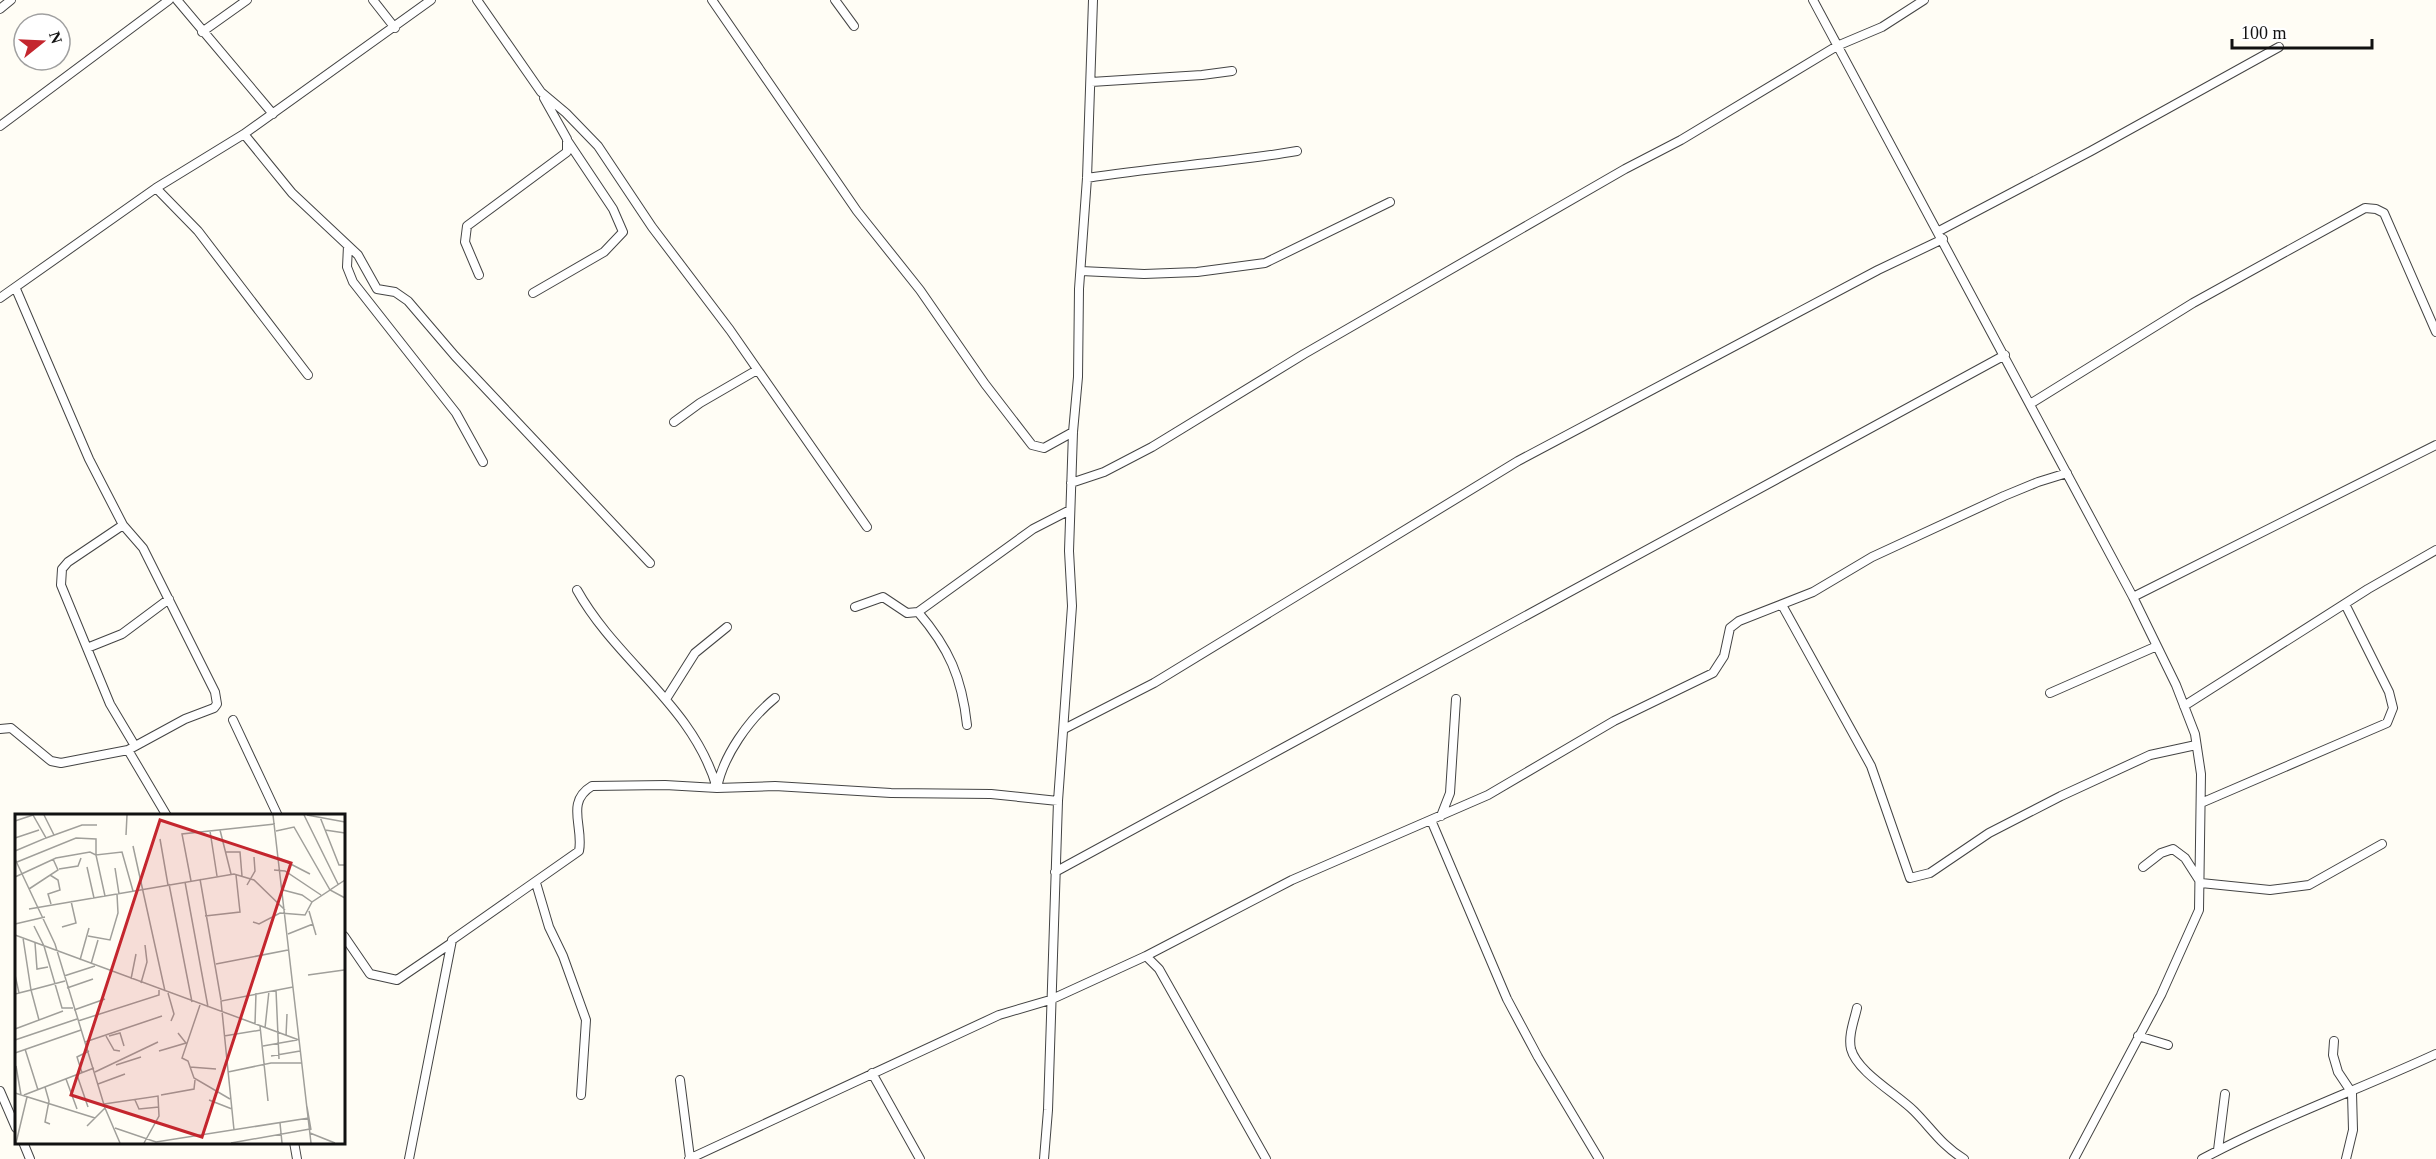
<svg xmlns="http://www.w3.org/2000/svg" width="2436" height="1159" viewBox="0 0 2436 1159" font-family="Georgia,serif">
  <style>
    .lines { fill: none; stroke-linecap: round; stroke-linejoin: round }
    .minor-casing { stroke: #444; stroke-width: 10 }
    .minor { stroke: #fff; stroke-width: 8 }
    .inset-road { fill: none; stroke: #a09f9a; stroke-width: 1.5 }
    .view { fill: #c4262e; fill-opacity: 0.15; stroke: #c4262e; stroke-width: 3 }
    .inset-edge { fill: none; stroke: #111; stroke-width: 3 }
  </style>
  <rect width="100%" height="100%" fill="#fffdf5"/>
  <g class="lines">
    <g class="minor-casing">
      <path id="minor" d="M177 0 273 114
        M373 0 395 28
        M477 0 541 92 566 113 598 146 652 227 730 330 867 527
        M712 0 857 211 920 290 985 384 1032 445 1044 448 1073 432
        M835 0 854 26
        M1813 0 2133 597 2176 685 2195 734 2201 774 2199 910 2161 995 2074 1159
        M0 9 11 0
        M202 32 247 0
        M1091 82 1202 75 1232 71
        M0 126 169 0
        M244 134 292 193 358 255 377 289 395 292 408 301 455 356 650 563
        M1087 178C1157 167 1227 163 1297 151
        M156 188 198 231 308 375
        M1939 231 2091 151 2279 47
        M348 246 347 267 353 282 456 413 483 462
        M1081 271 1144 274 1197 272 1265 263 1390 202
        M479 275 465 242 467 226 567 152V139L544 98
        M533 293 604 252 623 232 613 209 567 140
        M0 298 156 188 244 134 431 0
        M2030 404 2193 303 2365 208 2376 209 2384 213 2436 332
        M674 422 700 403 757 370
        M1071 483 1104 472 1152 447 1304 354 1625 169 1681 140 1837 46 1882 27 1924 0
        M123 525 68 562 62 569 61 585 110 704 135 746
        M577 590C617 662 693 705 717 788 723 756 749 719 775 698
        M2133 597 2436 445
        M1782 605 1871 766 1910 878 1930 873 1989 833 2061 796 2150 755 2196 745
        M855 607 883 597 907 613 918 612 1033 529 1070 510
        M918 612C949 648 962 678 967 725
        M87 648 122 634 169 599
        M2050 693 2157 646
        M666 699 695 653 727 627
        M2184 706 2368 589 2436 550
        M233 720 278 816
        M0 729 11 728 51 761 61 763 128 750 185 719 214 708 217 704 215 692 143 548 123 525 89 459 16 289
        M1064 729 1154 683 1518 461 1878 270 1943 239
        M128 750 167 816
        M2201 803 2387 723 2393 708 2389 692 2345 604
        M1441 816 1450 793 1456 699
        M1431 820 1507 999 1538 1057 1599 1159
        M2143 867 2161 853 2173 849 2185 858 2201 883 2270 890 2309 885 2382 844
        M1055 872 2005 355
        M536 883 549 927 563 956 586 1020 581 1095
        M344 936 370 974 397 980 450 944
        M1146 956 1292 880 1488 795 1614 721 1713 673 1724 656 1730 628 1739 621 1813 592 1872 557 2004 496 2038 482 2067 473
        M1857 1008C1854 1021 1848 1036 1851 1049 1857 1072 1897 1094 1914 1111 1931 1128 1942 1146 1964 1159
        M2138 1036 2168 1045
        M2334 1041 2333 1055 2338 1072 2352 1093 2353 1130 2346 1159
        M872 1073 920 1159
        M680 1080 690 1158
        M0 1091 16 1128
        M23 1142 30 1159
        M294 1142 297 1159
        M2218 1150 2225 1094
        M409 1159 452 940 579 851C584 827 565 802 592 786L665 785 717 788 775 786 891 793 991 794 1058 801
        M689 1159 999 1015 1050 1000 1146 956 1159 969 1266 1159
        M1044 1159 1048 1110 1058 801 1072 606 1069 551 1073 432 1078 377 1079 289 1087 178 1093 0
        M2202 1159C2277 1119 2358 1090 2436 1054"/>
    </g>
    <use href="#minor" class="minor"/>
  </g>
  <g transform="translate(15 814)">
    <rect width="330" height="330" fill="#fffdf5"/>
    <path class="inset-road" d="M29 1 39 21M258 1 296 329M289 1 323 70M292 1 330 8M305 3 324 51H330M0 7 18 1M205 16 216 60M310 16 330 19M195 17 202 62M111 21 112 1M0 24 24 16M31 24 67 11H82M145 25 153 71M118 32 150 177M0 37 31 24 18 1M210 38H225L227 62M264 44 295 60M0 45 40 130 90 294 105 329M2 48 61 24 81 25V41L107 38 118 77M72 53 79 84M100 54 104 80M44 55 63 52 66 44M259 56 270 57 306 81M35 61 43 66 45 76 33 80 36 90M0 63 41 44 75 38 81 41 90 82M185 65 206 186M330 66 315 76 330 84M176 67 167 20 260 10M170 68 193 193M154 70 177 188M232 71 240 57 239 43M14 75 43 56 38 45M268 76 287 81 297 88M14 95 219 60 239 66 270 96M294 97 301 121M190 102 225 98 221 61M238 108 244 110 265 99 290 101 297 88 315 76 279 13 261 17M0 110 30 103M19 112 29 132 47 194H58M47 113 61 109 56 87M273 120 298 110M0 121 284 226M73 122 95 126 103 99 102 80M8 124 16 176 50 167M20 129 22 155 33 153M65 146 74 114M76 150 83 126M201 150 273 136M0 161 4 179M293 161 329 156M49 162 80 152M116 165 121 140M126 169 132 148 130 131M52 174 78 165M261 176 264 245M153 179 159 200 156 207M0 180 16 176 24 206M185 191 167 244 173 247 179 264 215 285M59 196 90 185M63 207 144 181V176M240 210 241 179M245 212 253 287M250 214 254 177M0 215 48 197M91 222 99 236 105 237M94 222 105 219 109 232M209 222 246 216M271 222 272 200M0 226 62 205M70 228 147 202M248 232 282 226M10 235 23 276M144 237 171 229 163 219M0 239 66 216M256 242 285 237M101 251 126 243M1 252 6 281M175 253 201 255M80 258 143 228M213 258 256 249H287M67 259 62 243 74 237M62 261 73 293M51 265 62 295M83 270 110 260M30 273 34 287 30 308 35 310M0 279 80 304M9 281 79 254M146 281 179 275 180 266M120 286 124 295 144 293M194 286 217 295M89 290 143 282 144 302 129 329M292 293 296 316M265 309 267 329M72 312 90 294M100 314 141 328 294 304M219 316 206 187 278 173M295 319 320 329M1 329 12 283M216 329 295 315"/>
    <path class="view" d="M145 6 276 49 187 323 56 281Z"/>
    <rect width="330" height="330" class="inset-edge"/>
  </g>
  <g transform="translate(42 42) rotate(72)"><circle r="28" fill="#ffffff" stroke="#a0a0a0" stroke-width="1.5"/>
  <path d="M0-4.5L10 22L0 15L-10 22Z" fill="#c4262e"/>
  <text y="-9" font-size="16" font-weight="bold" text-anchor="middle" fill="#111111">N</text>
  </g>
  <path d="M2232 39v9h140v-9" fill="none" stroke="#111111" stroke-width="3"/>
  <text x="2241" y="39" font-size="18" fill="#111111" stroke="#ffffff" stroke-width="4.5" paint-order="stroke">100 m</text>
</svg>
